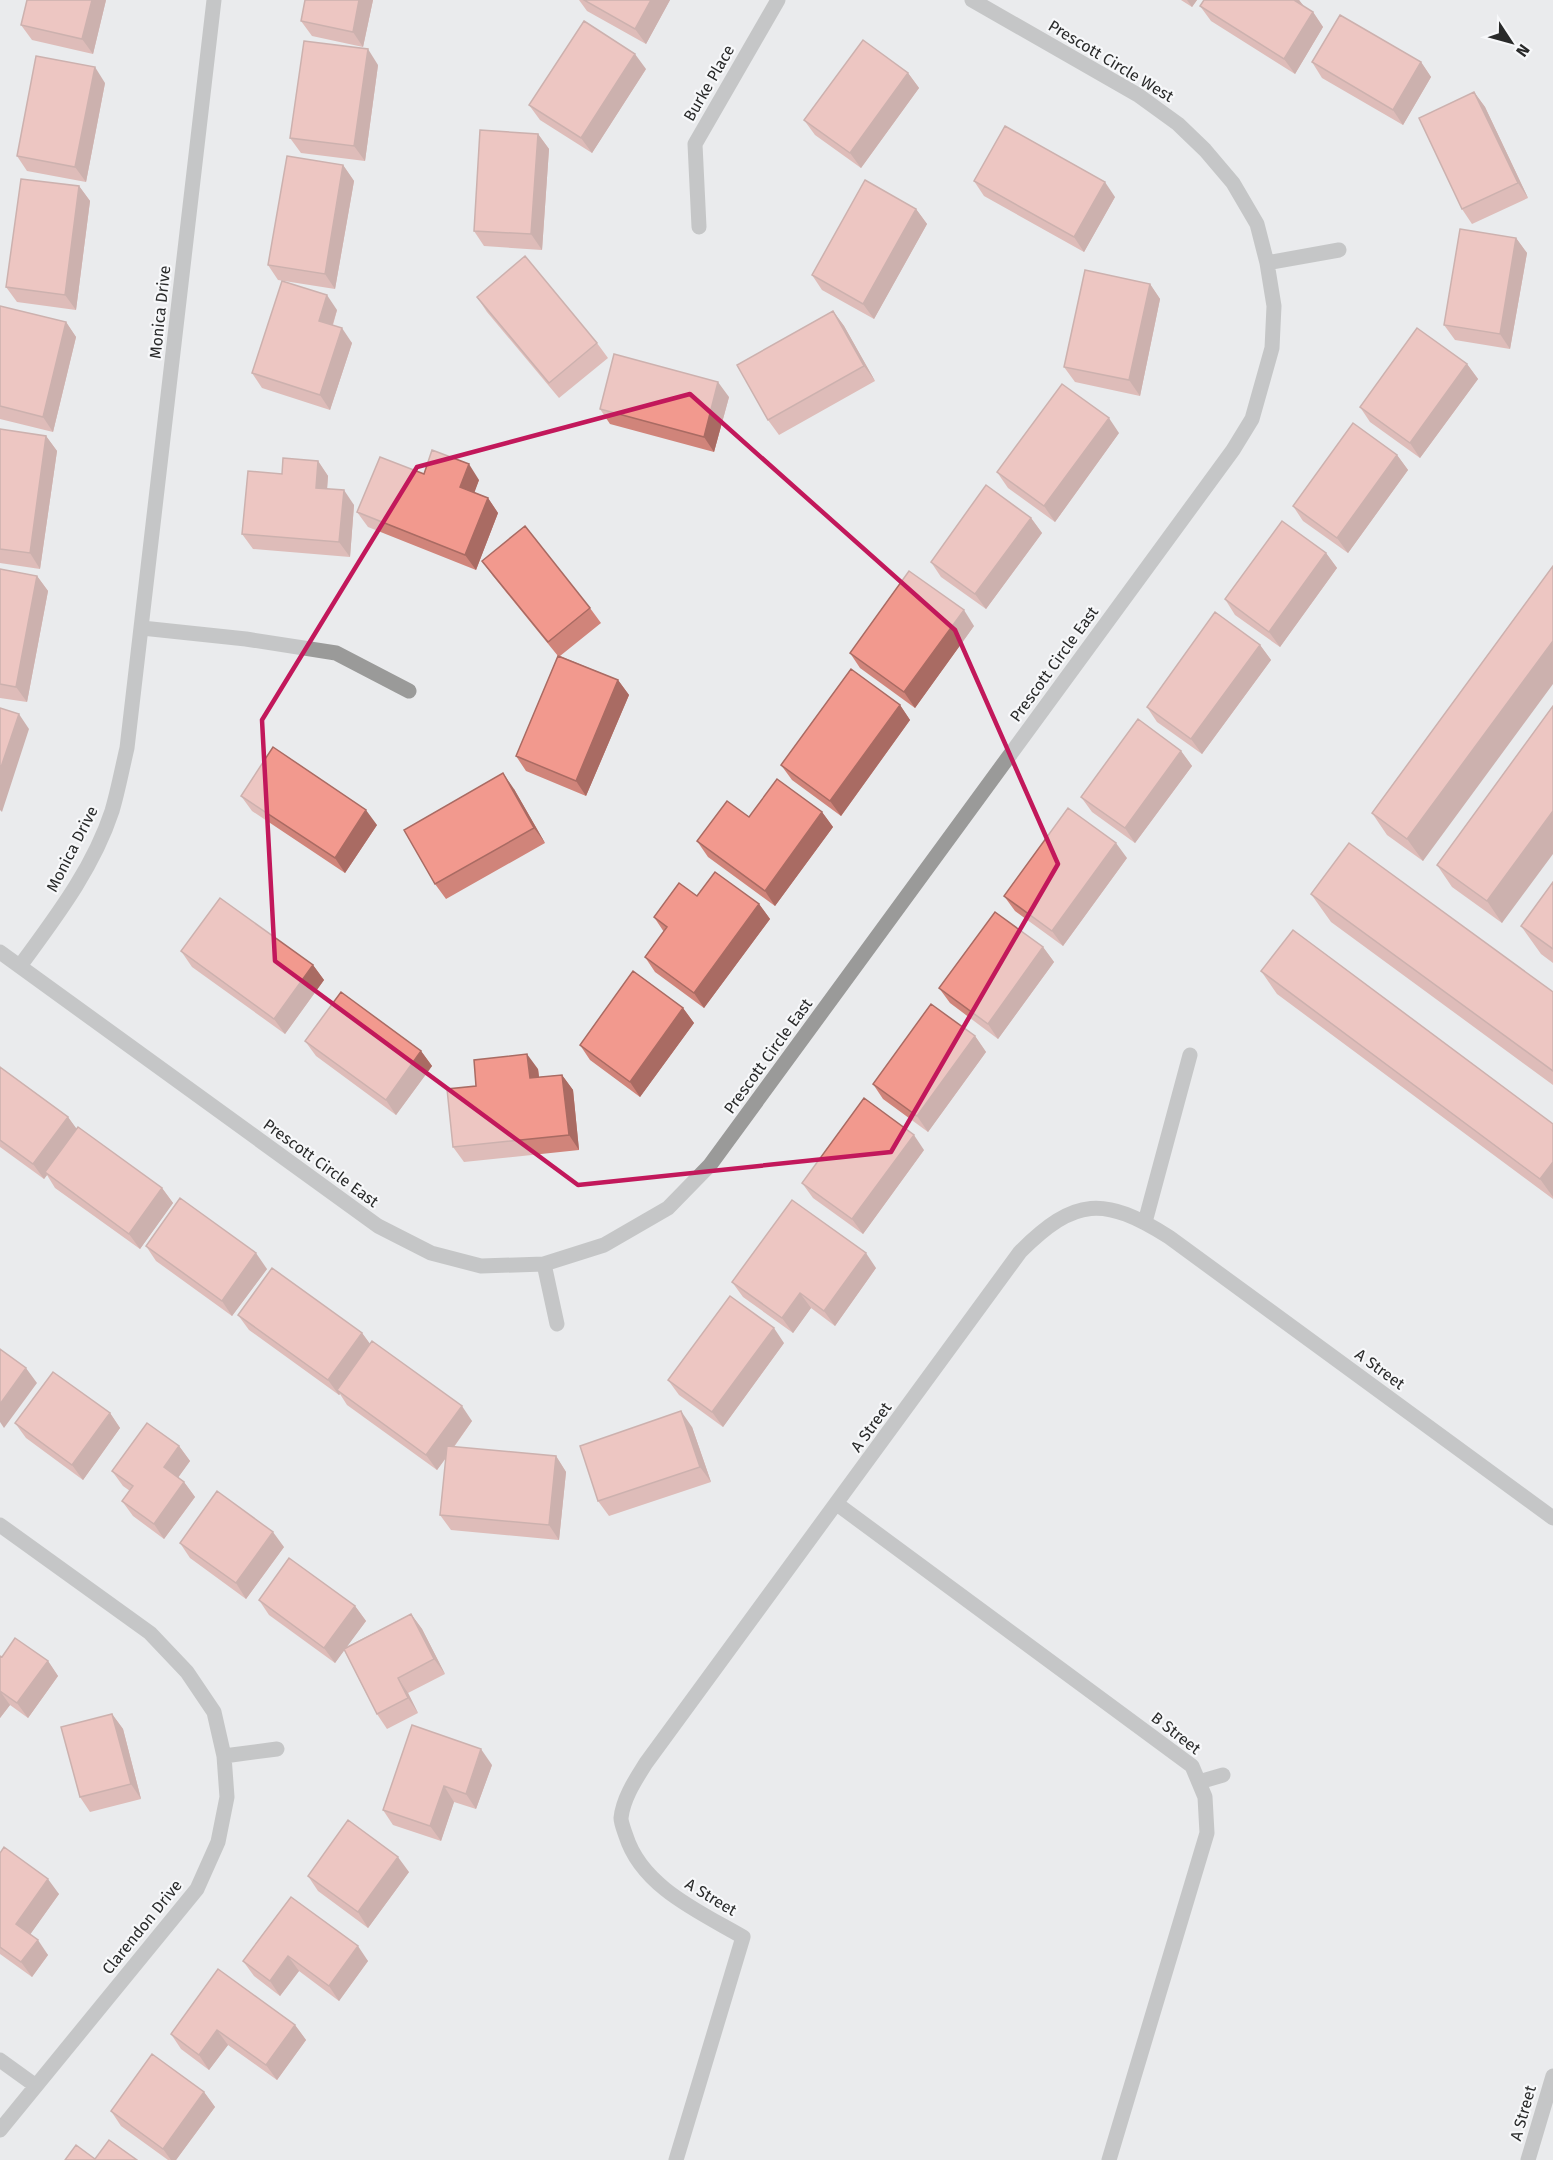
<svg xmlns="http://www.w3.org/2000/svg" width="1553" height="2160" viewBox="0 0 1553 2160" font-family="'Fira Sans',sans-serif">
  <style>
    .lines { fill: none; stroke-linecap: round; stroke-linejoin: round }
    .minor { stroke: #9a9a99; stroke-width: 15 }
    .wall { fill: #d0847a }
    .shaded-wall { fill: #a96b63 }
    .building { fill: #f2998e; stroke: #a96b63; stroke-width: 1.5 }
    .marked { fill: none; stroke: #c2185b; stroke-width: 4.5; stroke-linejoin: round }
    .labels { text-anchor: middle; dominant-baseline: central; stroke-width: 4.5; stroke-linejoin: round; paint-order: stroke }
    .street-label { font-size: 16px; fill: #292a2a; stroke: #f7f8fa }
  </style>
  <rect width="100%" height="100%" fill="#eaebed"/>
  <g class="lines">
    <path class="minor" d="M699 227 695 144 778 0
      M1267 263 1339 250
      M142 628 246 639 336 653 409 691
      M0 952 378 1226 431 1253 481 1266 544 1264 604 1245 668 1208 710 1165 1233 450 1252 419 1272 348 1274 306 1267 263 1257 224 1233 183 1205 150 1178 124 1138 95 972 0
      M20 966C55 918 93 869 112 811 118 791 122 769 127 748L214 0
      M1145 1222 1190 1055
      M544 1264 557 1324
      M837 1504 1192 1766 1205 1797 1207 1833 1109 2160
      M0 1525 150 1633 187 1672 214 1712 224 1756 227 1797 218 1842 197 1889 0 2130
      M224 1756 277 1749
      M1199 1782 1223 1775
      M0 2060 36 2086
      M676 2160 743 1937C700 1912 642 1887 626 1836 624 1830 621 1823 621 1818 623 1798 636 1779 646 1763L1020 1252C1075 1197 1104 1196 1169 1237L1553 1518
      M1528 2160 1553 2076"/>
  </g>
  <path class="wall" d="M106 0 93 54 32 40 21 25Z
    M305 0H373L363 47 312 36 301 21Z
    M579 0H670L646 44 587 11Z
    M1181 0H1197L1192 7Z
    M1204 0H1299L1303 6 1313 12 1323 27 1295 74 1211 21 1200 6Z
    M1312 62H1421L1431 77 1403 125 1322 78Z
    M378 65 365 161 301 153 290 138Z
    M646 69 592 153 540 120 529 105Z
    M908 73 919 88 861 168 815 135 804 120Z
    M105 83 86 182 27 171 17 156Z
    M1474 92 1485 107 1528 198 1472 224 1462 209Z
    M538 134 549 149 542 250 484 246 474 231Z
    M343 165 354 181 335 289 278 280 268 265Z
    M974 181 1115 197 1084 252 984 196Z
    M79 186 90 201 76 310 17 302 6 287Z
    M916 209 927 224 874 319 822 290 812 275Z
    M1516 238 1527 253 1510 349 1455 340 1444 325Z
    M1150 284 1160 299 1140 396 1075 382 1064 367Z
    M477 297 597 343 608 358 559 398 487 312Z
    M0 306 66 322 76 337 53 432 0 419Z
    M337 310 333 325 352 343 330 410 262 388 252 373Z
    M833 311 844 326 875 381 779 435 768 420Z
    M1467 364 1478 379 1420 458 1370 422 1360 407Z
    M729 397 714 452 610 424 600 409Z
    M0 429 46 436 57 451 40 569 0 563Z
    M1119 433 1055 522 1008 488 997 472Z
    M1397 455 1408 470 1348 553 1303 521 1293 506Z
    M318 461 328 476 327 489 354 505 350 557 253 549 242 534 282 474Z
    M424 474 479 480 474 492 488 498 498 513 476 570 368 527 357 512Z
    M1031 518 1042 533 986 609 941 577 931 562Z
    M1326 553 1337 568 1280 647 1235 615 1225 599Z
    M482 561 590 608 601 623 560 656 618 680 629 695 586 796 526 771 516 756 558 656 493 576Z
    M1553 566 1423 861 1387 835 1372 813Z
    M0 569 37 576 48 591 27 702 0 698Z
    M974 626 915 708 860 668 850 653Z
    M1260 645 1271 660 1202 754 1157 722 1147 707Z
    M900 705 910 720 841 816 792 780 781 765Z
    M1553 706 1502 923 1452 887 1437 865Z
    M1181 751 1192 766 1135 843 1092 812 1081 797Z
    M514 789 545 843 446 899 435 884Z
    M241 796 377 825 345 873 252 811Z
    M822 812 833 827 775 906 708 857 697 841 749 817Z
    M1127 858 1063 946 1015 911 1004 896Z
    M1553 882V963L1541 954 1521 926Z
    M1311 894 1553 992V1085L1331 922Z
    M759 904 770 919 704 1008 655 972 645 957 664 932 654 917Z
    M1043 947 1054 962 998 1039 950 1003 939 988Z
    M181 951 313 965 324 980 285 1034 192 967Z
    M1261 971 1553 1124V1199L1277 994Z
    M683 1008 694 1023 640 1097 590 1060 580 1045Z
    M975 1036 986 1052 928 1132 883 1099 873 1084Z
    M305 1041 421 1051 432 1066 396 1115 316 1056Z
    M0 1067 68 1117 76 1129 162 1188 173 1203 140 1249 55 1188 47 1175 44 1179 0 1147Z
    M538 1069 539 1077 562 1075 573 1090 579 1150 464 1162 453 1147 476 1086Z
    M924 1150 863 1234 813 1198 802 1183Z
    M146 1246 267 1269 232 1316 156 1261Z
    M876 1268 835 1326 811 1308 793 1333 743 1297 732 1282Z
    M238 1315 362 1333 370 1344 472 1421 454 1447 556 1456 566 1472 559 1540 451 1530 440 1515 446 1458 437 1470 347 1405 340 1394 339 1395 249 1330Z
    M784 1343 723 1427 679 1395 668 1380Z
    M110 1413 120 1428 83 1480 26 1438 15 1423Z
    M692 1427 711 1482 609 1516 598 1501Z
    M179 1446 190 1461 178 1477 184 1482 195 1497 164 1539 133 1516 122 1501 130 1491 123 1486 112 1471Z
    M180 1543 284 1547 246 1599 190 1558Z
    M259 1600 355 1606 366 1621 346 1647 411 1614 422 1629 445 1674 408 1693 418 1713 387 1729 377 1714 344 1650 335 1663 269 1615Z
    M0 1656 2 1657 48 1661 58 1676 28 1718 10 1705 0 1718Z
    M112 1714 123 1729 141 1799 90 1812 80 1797Z
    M492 1765 476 1809 454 1802 441 1841 393 1825 383 1810Z
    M0 1853 59 1894 30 1934 48 1955 32 1977 0 1954Z
    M409 1872 368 1928 318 1891 308 1876Z
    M291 1897 368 1961 339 2001 299 1971 280 1996 254 1976 243 1961Z
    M218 1969 295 2025 306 2040 277 2080 228 2045 209 2070 181 2049 171 2034Z
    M204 2092 215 2107 176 2160H168L121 2126 111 2111Z"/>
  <path class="shaded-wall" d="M92 0H106L93 54 82 39Z
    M359 0H373L363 47 353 32Z
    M651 0H670L646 44 635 29Z
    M1187 0H1197L1192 7Z
    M1291 0H1299L1303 5 1299 12Z
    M1313 12 1323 27 1295 74 1284 59Z
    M368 49 378 65 365 161 354 146Z
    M635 54 646 69 592 153 581 138Z
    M1421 62 1431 77 1403 125 1393 110Z
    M95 67 105 83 86 182 75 167Z
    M908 73 919 88 861 168 850 153Z
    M1474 92 1485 107 1528 198 1518 183Z
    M538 134 549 149 542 250 531 234Z
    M343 165 354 181 335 289 325 274Z
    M1105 182 1115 197 1084 252 1074 237Z
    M79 186 90 201 76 310 65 295Z
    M916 209 927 224 874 319 863 304Z
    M1516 238 1527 253 1510 349 1500 334Z
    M1150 284 1160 299 1140 396 1129 380Z
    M327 295 337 310 329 336 319 321Z
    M833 311 844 326 875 381 864 366Z
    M66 322 76 337 53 432 43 417Z
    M342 328 352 343 330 410 320 395Z
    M1467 364 1478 379 1420 458 1410 443Z
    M718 382 729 397 714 452 704 437Z
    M1109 418 1119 433 1055 522 1044 506Z
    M46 436 57 451 40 569 30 553Z
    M1397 455 1408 470 1348 553 1337 538Z
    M318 461 328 476 326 503 316 488Z
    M469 464 479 480 471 502 460 487Z
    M344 490 354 505 350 557 339 542Z
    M488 498 498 513 476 570 465 555Z
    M1031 518 1042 533 986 609 975 594Z
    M1326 553 1337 568 1280 647 1269 632Z
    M37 576 48 591 27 702 16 687Z
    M964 610 974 626 915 708 904 692Z
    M1553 641V684L1423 861 1407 839Z
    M1260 645 1271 660 1202 754 1191 739Z
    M618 680 629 695 586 796 576 781Z
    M900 705 910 720 841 816 830 801Z
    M19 714 29 729 2 812 0 810V770Z
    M1181 751 1192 766 1135 843 1125 828Z
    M503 773 514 789 545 843 534 828Z
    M366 810 377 825 345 873 335 858Z
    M1553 811V854L1502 923 1487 901Z
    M822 812 833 827 775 906 765 891Z
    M1116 843 1127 858 1063 946 1052 931Z
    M759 904 770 919 704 1008 694 993Z
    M1043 947 1054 962 998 1039 988 1024Z
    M313 965 324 980 285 1034 274 1019Z
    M683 1008 694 1023 640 1097 630 1082Z
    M975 1036 986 1052 928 1132 917 1116Z
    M421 1051 432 1066 396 1115 386 1100Z
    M527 1054 538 1069 541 1093 530 1078Z
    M562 1075 573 1090 579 1150 569 1135Z
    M68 1117 79 1132 45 1172 47 1175 44 1179 33 1164Z
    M914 1135 924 1150 863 1234 852 1219Z
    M1553 1162V1197L1540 1179Z
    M162 1188 173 1203 140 1249 129 1234Z
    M256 1253 267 1269 232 1316 222 1301Z
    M866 1253 876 1268 835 1326 824 1311Z
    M800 1293 811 1308 793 1333 782 1318Z
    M774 1328 784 1343 723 1427 712 1412Z
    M362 1333 373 1348 337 1390 340 1394 339 1395 328 1380Z
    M26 1368 37 1383 4 1428 0 1422V1404Z
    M462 1406 472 1421 437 1470 426 1455Z
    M681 1411 692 1427 711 1482 700 1467Z
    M110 1413 120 1428 83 1480 72 1465Z
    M179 1446 190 1461 175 1482 164 1467Z
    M556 1456 566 1472 559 1540 549 1525Z
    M184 1482 195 1497 164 1539 154 1524Z
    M273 1532 284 1547 246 1599 236 1583Z
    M355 1606 366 1621 335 1663 324 1648Z
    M411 1614 422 1629 445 1674 434 1659Z
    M48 1661 58 1676 28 1718 17 1703Z
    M398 1678 408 1693 418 1713 408 1698Z
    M0 1691 10 1705 0 1718Z
    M112 1714 123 1729 141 1799 131 1784Z
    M481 1749 492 1765 476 1809 466 1794Z
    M444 1786 454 1802 441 1841 430 1826Z
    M398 1857 409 1872 368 1928 358 1912Z
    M48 1879 59 1894 27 1939 16 1924Z
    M38 1940 48 1955 32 1977 21 1962Z
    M358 1946 368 1961 339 2001 329 1986Z
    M288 1956 299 1971 280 1996 270 1981Z
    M295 2025 306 2040 277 2080 266 2065Z
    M217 2030 228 2045 209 2070 199 2055Z
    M204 2092 215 2107 176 2160H171L163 2149Z"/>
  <path class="building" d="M27 0H92L82 39 21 25Z
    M305 0H359L353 32 301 21Z
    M584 0H651L635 29Z
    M1204 0H1294L1313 12 1284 59 1200 6Z
    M1340 15 1421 62 1393 110 1312 62Z
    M584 21 635 54 581 138 529 105Z
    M863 40 908 73 850 153 804 120Z
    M304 41 368 49 354 146 290 138Z
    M36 56 95 67 75 167 17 156Z
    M1474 92 1518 183 1462 209 1419 118Z
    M1005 126 1105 182 1074 237 974 181Z
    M480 130 538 134 531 234 474 231Z
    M287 156 343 165 325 274 268 265Z
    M21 179 79 186 65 295 6 287Z
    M865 180 916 209 863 304 812 275Z
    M1460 229 1516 238 1500 334 1444 325Z
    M525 256 597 343 549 383 477 297Z
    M1085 270 1150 284 1129 380 1064 367Z
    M282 281 327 295 319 321 342 328 320 395 252 373Z
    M0 306 66 322 43 417 0 406Z
    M833 311 864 366 768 420 737 365Z
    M1417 328 1467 364 1410 443 1360 407Z
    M614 354 718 382 704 437 600 409Z
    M1062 384 1109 418 1044 506 997 472Z
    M1353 423 1397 455 1337 538 1293 506Z
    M0 429 46 436 30 553 0 549Z
    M432 450 469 464 460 487 488 498 465 555 357 512 380 457 424 474Z
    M283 458 318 461 316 488 344 490 339 542 242 534 248 471 282 474Z
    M986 485 1031 518 975 594 931 562Z
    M1282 521 1326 553 1269 632 1225 599Z
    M525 526 590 608 548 642 482 561Z
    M1553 566V641L1407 839 1372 813Z
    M0 569 37 576 16 687 0 684Z
    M909 571 964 610 904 692 850 653Z
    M1215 612 1260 645 1191 739 1147 707Z
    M558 656 618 680 576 781 516 756Z
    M851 669 900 705 830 801 781 765Z
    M1553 706V811L1487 901 1437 865Z
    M0 708 19 714 0 770Z
    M1138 719 1181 751 1125 828 1081 797Z
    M273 747 366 810 335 858 241 796Z
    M503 773 534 828 435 884 404 830Z
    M777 779 822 812 765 891 697 841 727 801 749 817Z
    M1068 808 1116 843 1052 931 1004 896Z
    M1349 843 1553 992V1071L1311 894Z
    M715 872 759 904 694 993 645 957 667 927 654 917 679 883 697 896Z
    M1553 882V949L1521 926Z
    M220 898 313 965 274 1019 181 951Z
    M995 912 1043 947 988 1024 939 988Z
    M1293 930 1553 1124V1162L1540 1179 1261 971Z
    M633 971 683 1008 630 1082 580 1045Z
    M341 992 421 1051 386 1100 305 1041Z
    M931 1004 975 1036 917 1116 873 1084Z
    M527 1054 530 1078 562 1075 569 1135 453 1147 447 1089 476 1086 474 1060Z
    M0 1067 68 1117 33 1164 0 1140Z
    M864 1098 914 1135 852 1219 802 1183Z
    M78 1127 162 1188 129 1234 45 1172Z
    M180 1198 256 1253 222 1301 146 1246Z
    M792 1200 866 1253 824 1311 800 1293 782 1318 732 1282Z
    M272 1268 362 1333 328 1380 238 1315Z
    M730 1296 774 1328 712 1412 668 1380Z
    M372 1341 462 1406 426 1455 337 1390Z
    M0 1349 26 1368 0 1404Z
    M53 1372 110 1413 72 1465 15 1423Z
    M681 1411 700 1467 598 1501 580 1446Z
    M147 1423 179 1446 164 1467 184 1482 154 1524 122 1501 133 1486 112 1471Z
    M447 1446 556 1456 549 1525 440 1515Z
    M217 1491 273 1532 236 1583 180 1543Z
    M289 1558 355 1606 324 1648 259 1600Z
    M411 1614 434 1659 398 1678 408 1698 377 1714 344 1649Z
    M15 1638 48 1661 17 1703 0 1691V1656L2 1657Z
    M112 1714 131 1784 80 1797 61 1727Z
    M412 1725 481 1749 466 1794 444 1786 430 1826 383 1810Z
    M348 1820 398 1857 358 1912 308 1876Z
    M4 1847 48 1879 16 1924 38 1940 21 1962 0 1947V1853Z
    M291 1897 358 1946 329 1986 288 1956 270 1981 243 1961Z
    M218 1969 295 2025 266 2065 217 2030 199 2055 171 2034Z
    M152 2054 204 2092 163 2149 111 2111Z
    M109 2140 137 2160H65L76 2145 95 2159Z"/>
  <path d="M0 0H1553V2160H0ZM690 394 955 630 1058 864 891 1152 578 1185 275 961 262 720 417 467Z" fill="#eaebed" fill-opacity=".55" fill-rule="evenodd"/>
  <path class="marked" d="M690 394 955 630 1058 864 891 1152 578 1185 275 961 262 720 417 467Z"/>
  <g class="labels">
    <g class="street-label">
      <text transform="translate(1111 61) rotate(31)">Prescott Circle West</text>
      <text transform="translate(709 83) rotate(-60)">Burke Place</text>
      <text transform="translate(160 312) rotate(-84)">Monica Drive</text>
      <text transform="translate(1054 664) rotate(-54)">Prescott Circle East</text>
      <text transform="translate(72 849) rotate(-63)">Monica Drive</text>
      <text transform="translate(768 1056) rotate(-54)">Prescott Circle East</text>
      <text transform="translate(321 1163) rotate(36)">Prescott Circle East</text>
      <text transform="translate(1380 1369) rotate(36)">A Street</text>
      <text transform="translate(871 1427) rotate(-54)">A Street</text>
      <text transform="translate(1176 1733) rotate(38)">B Street</text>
      <text transform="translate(711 1897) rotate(31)">A Street</text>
      <text transform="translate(142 1927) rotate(-51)">Clarendon Drive</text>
      <text transform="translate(1523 2113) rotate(-74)">A Street</text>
    </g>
  </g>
  <g transform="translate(1511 42) rotate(126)" stroke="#f7f8fa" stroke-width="4.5" paint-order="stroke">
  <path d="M0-4.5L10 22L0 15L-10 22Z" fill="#292a2a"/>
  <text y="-9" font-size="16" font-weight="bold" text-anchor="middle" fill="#292a2a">N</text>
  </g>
</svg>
